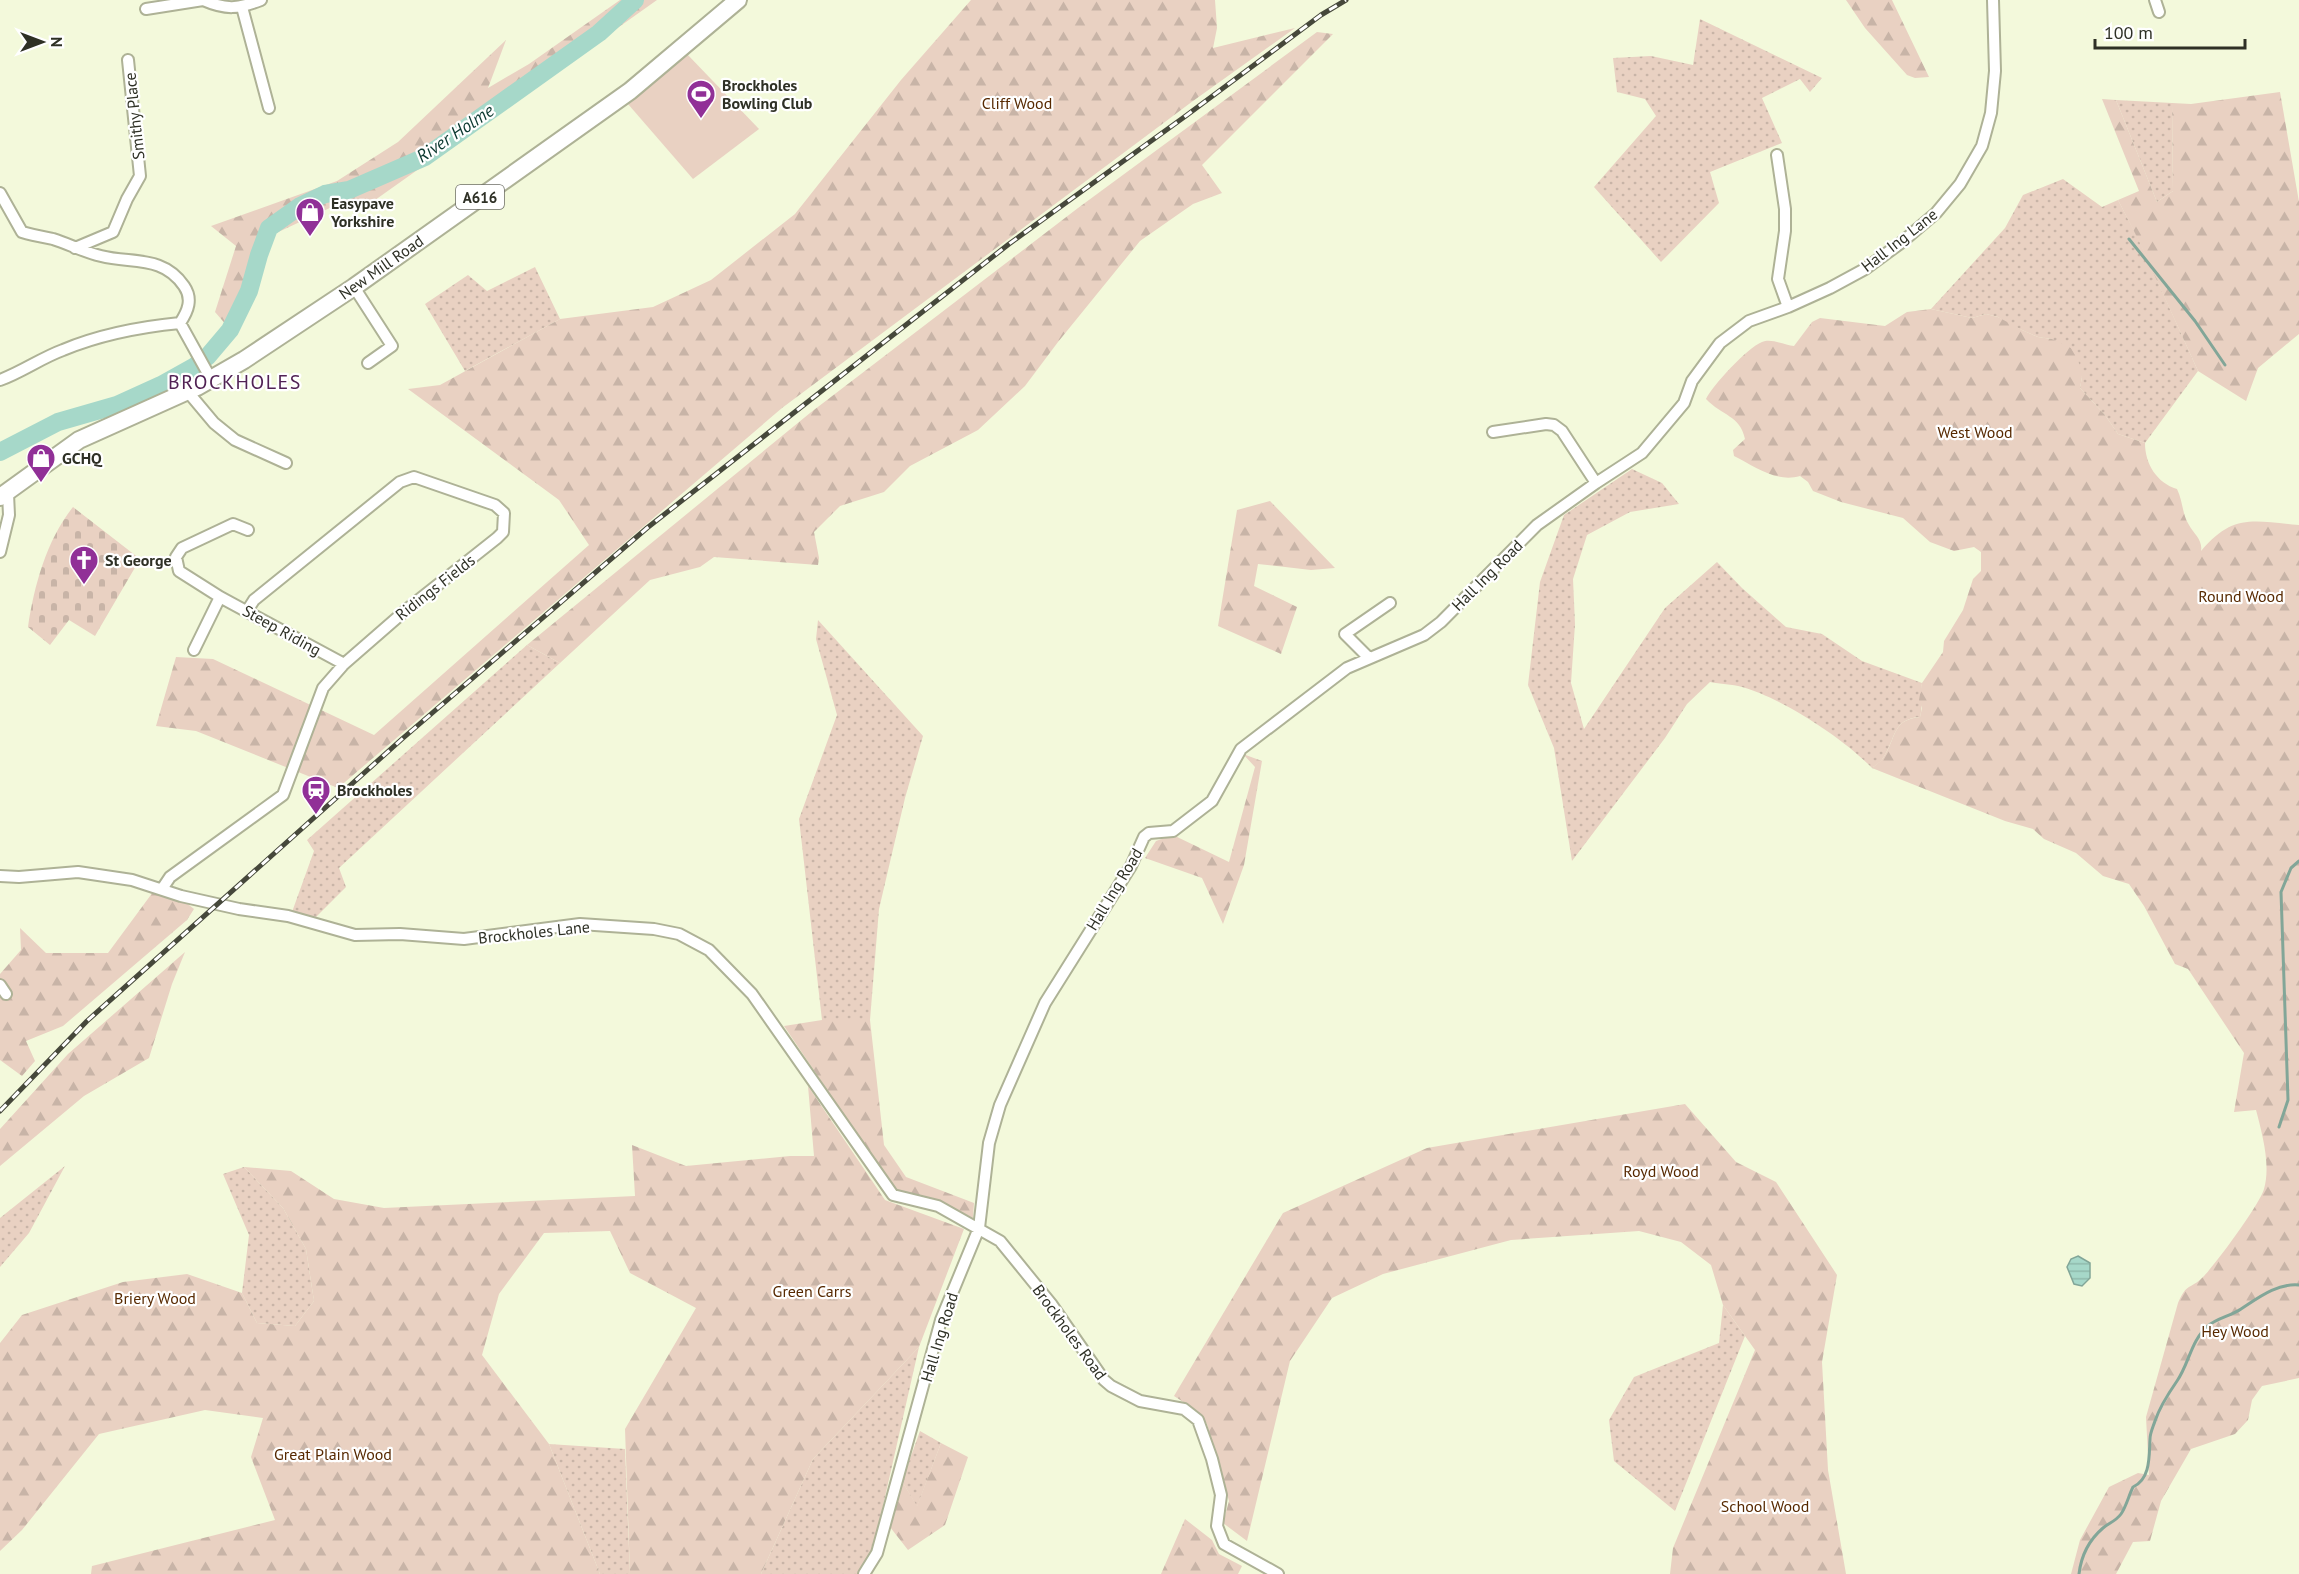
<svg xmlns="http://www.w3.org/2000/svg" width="2299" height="1574" viewBox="0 0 2299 1574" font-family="'PT Sans',sans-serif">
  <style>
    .grass { fill: url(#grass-dots) }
    .forest { fill: url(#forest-firs) }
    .cemetery { fill: url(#cemetery-stones) }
    .green { fill: #e9d1c2 }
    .water { fill: url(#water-rules); stroke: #82a698; stroke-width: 1.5 }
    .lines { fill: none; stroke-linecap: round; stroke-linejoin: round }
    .stream { stroke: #82a698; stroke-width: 3 }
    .river { stroke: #a6d8c9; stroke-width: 18 }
    .minor-casing { stroke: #aeb296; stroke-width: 14 }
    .primary-casing { stroke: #aeb296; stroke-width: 20 }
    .minor { stroke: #fff; stroke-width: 10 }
    .primary { stroke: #fff; stroke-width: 16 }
    .rail-casing { stroke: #46483b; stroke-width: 5 }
    .rail { stroke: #fff; stroke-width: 3; stroke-dasharray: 9; stroke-linecap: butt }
    .labels { text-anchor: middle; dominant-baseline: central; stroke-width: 4.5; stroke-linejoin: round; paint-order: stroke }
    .shield { fill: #fff; stroke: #6d6e66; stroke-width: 1.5 }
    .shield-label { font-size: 15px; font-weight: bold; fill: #2e3025 }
    .poi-label { font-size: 16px; font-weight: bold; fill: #2e3025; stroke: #fff; text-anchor: start }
    .park-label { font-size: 16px; fill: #572900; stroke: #fff }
    .street-label { font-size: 16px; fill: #2e3025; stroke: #fff }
    .water-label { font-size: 18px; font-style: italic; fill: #0b382f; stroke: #fff }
    .quarter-label { font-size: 20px; letter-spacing: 1.5px; fill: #512254; stroke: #fff }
  </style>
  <defs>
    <pattern id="grass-dots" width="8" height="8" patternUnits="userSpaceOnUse" patternTransform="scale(1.5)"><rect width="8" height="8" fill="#e9d1c2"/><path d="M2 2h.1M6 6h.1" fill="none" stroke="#c8b4a7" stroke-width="1.8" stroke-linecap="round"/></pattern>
    <pattern id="forest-firs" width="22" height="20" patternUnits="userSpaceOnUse" patternTransform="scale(1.5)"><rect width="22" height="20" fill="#e9d1c2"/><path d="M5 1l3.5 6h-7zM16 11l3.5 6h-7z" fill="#c8b4a7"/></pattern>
    <pattern id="cemetery-stones" width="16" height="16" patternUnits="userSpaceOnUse" patternTransform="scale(1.5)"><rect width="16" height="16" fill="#e9d1c2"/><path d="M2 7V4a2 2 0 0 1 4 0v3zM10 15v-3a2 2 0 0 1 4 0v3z" fill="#c8b4a7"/></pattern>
    <pattern id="water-rules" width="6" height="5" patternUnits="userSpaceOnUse" patternTransform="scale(1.5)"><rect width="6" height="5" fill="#a6d8c9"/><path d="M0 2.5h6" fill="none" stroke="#8fbaac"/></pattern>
  </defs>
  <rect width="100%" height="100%" fill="#f3f9db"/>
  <path class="grass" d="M1700 19 1822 78 1810 92 1800 79 1762 98 1782 143 1710 172 1719 203 1661 262 1594 187 1656 116 1645 99 1617 92 1613 58 1651 56 1693 65Z
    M2116 100 2172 103 2173 191 2157 202Z
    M2063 179 2102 207 2118 200 2139 240 2198 371 2145 443 2118 434 2105 415 2080 388 2082 377 2052 339 2038 337 2008 324 1998 317 1986 314 1972 318 1931 309 2005 228 2023 195Z
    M535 267 560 319 465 371 425 304 468 275 487 291Z
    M1632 469 1662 483 1679 504 1630 512 1587 535 1573 579 1575 624 1571 683 1584 729 1665 608 1717 562 1742 588 1786 627 1822 634 1862 661 1922 683C1920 695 1923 706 1920 717 1892 719 1896 739 1883 758 1881 762 1876 765 1872 768 1843 738 1782 698 1742 687 1732 684 1720 684 1710 682L1687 704 1665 738 1572 861 1554 748 1528 685 1540 582 1564 515Z
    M818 620 923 736 905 798 879 909 870 1020H822L799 819 837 715 816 639Z
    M527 645 560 663 339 868 346 887 315 918 292 912 314 851 307 840Z
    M65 1166 29 1233 0 1267V1218Z
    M244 1167 283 1208 306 1249 314 1301 295 1326 257 1323 242 1293 249 1235 223 1174Z
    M1723 1305 1745 1336 1675 1511 1614 1461 1609 1420 1634 1377 1719 1343Z
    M919 1347 872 1554 858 1574H761L813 1459Z
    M920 1431 941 1443 917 1507 902 1481Z
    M549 1444 625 1449 630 1574H600Z"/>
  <path class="forest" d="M620 0H657L361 210 349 199 272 235 228 327 215 312 236 246 211 226 337 181 398 142 506 40 488 88 529 64Z
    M971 0H1215L1217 28 1213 48 1295 28 1193 101 782 408 338 788 196 731 156 726 176 657 213 659 374 735 589 545 559 500 408 389 440 385 560 319 653 307 711 280 795 214 901 80Z
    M1846 0H1892L1929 77 1915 78 1907 75 1865 28Z
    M1317 32 1333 34 1202 165 1222 193 1193 204 1140 241 1058 342 1025 386 978 430 910 466 884 492 840 506 814 532 819 558 818 565 714 557 700 567 650 580 560 663 527 645 810 413 1078 208Z
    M2280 92 2299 202V334L2258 368 2246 401 2198 371 2139 241 2118 200 2139 191 2102 99 2116 100 2157 202 2173 191 2172 103 2191 104Z
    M1931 309 1972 318 1986 314 1998 317 2022 330 2038 337 2052 339 2071 348 2078 359 2082 377 2080 388 2105 415 2118 434 2145 443C2145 464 2157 483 2177 489 2183 501 2182 514 2189 525 2194 534 2203 540 2201 551 2233 513 2253 521 2299 525V1378L2262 1386 2252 1400 2248 1420 2235 1434 2191 1449 2161 1501 2150 1541 2133 1542 2116 1574H2071L2080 1540 2109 1487 2138 1473 2149 1475 2146 1417 2178 1303C2187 1282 2190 1290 2203 1277 2215 1265 2260 1204 2264 1189 2271 1165 2262 1133 2256 1110L2234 1112 2244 1053 2188 969 2175 964 2144 906 2129 884 2103 876 2076 853 2044 839 2033 829 2005 821 1872 768C1876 765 1881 761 1883 758 1897 738 1891 720 1920 717L1922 708 1919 700 1922 683 1943 652 1944 641 1963 610 1973 579 1981 571V552L1974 547 1954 551 1930 542 1903 518 1841 502 1813 491 1808 482 1800 476C1776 483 1754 466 1734 456L1733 450 1745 439C1740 415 1722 416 1706 399 1713 385 1747 348 1762 342 1771 338 1785 345 1794 346L1812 322 1820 318 1885 326 1907 312Z
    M1270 501 1335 568 1311 570 1258 564 1254 586 1297 607 1281 654 1218 626 1237 510Z
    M1243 754 1262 761 1244 865 1223 924 1202 878 1145 858 1156 841 1173 835 1229 862 1255 767Z
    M153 892 184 901 194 909 187 920 63 1026 26 1041 35 1061 22 1076 0 1060V974L21 950 20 928 46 953H108Z
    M185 952 172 984 149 1058 84 1096 0 1166V1129L68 1054Z
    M822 1020H870L884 1145 906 1177 974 1203 973 1218 945 1204 896 1192 784 1026Z
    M808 1086 885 1200 964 1229 919 1347 813 1459 761 1574H630L625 1429 696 1308 630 1273 610 1231 544 1233 499 1294 482 1355 549 1444 600 1574H91L92 1566 275 1520 251 1457 263 1418 205 1410 99 1434 22 1530 0 1551V1343L22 1315 123 1282 187 1274 242 1293 257 1323 295 1326 314 1301 306 1249 283 1208 244 1167 291 1171 334 1199 384 1208 635 1196 632 1145 686 1166 790 1156H814Z
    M1685 1104 1736 1162 1776 1182 1837 1275 1822 1362 1828 1470 1846 1574H1670L1673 1548 1755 1350 1723 1305 1711 1265 1681 1242 1639 1231 1511 1240 1383 1274 1332 1298 1290 1361 1247 1541 1223 1523 1229 1501 1207 1424 1197 1411 1174 1396 1283 1213 1427 1148Z
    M941 1443 968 1457 945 1525 908 1550 890 1527 902 1481 917 1506Z
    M1185 1519 1212 1540 1219 1554 1242 1566 1238 1574H1161Z"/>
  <path class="cemetery" d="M73 507 140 559 95 636 69 620 50 645 28 627C34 586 47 539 73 507Z"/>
  <path class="green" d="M686 53 759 129 693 179 628 104Z"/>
  <path class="water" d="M2078 1256 2090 1263V1278L2082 1286 2074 1284 2067 1267 2071 1259Z"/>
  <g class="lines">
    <path class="stream" d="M2129 239 2195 321 2225 365
      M2279 1127 2288 1100 2281 892 2291 868 2299 861
      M2079 1574C2081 1557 2089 1540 2103 1528 2109 1523 2116 1521 2121 1514 2126 1507 2129 1495 2133 1487 2151 1479 2149 1455 2150 1439 2150 1433 2153 1427 2155 1421 2160 1406 2168 1394 2177 1381 2189 1364 2191 1340 2208 1326 2217 1318 2231 1316 2241 1309 2258 1298 2277 1283 2299 1285"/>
    <path class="river" d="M0 452 58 422 117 405 161 385 195 366 208 356 230 330 249 291 259 255 269 228 300 206 325 194 349 190 425 157 599 33 635 0"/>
    <g class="minor-casing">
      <path id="minor" d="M203 0C226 10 238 9 261 0
        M2155 0 2159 12
        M242 7 269 108
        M146 9 203 0
        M1777 155 1785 209V231L1778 279 1788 307
        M0 193 22 232C32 235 43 237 53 239 69 244 84 252 101 256 132 264 163 255 184 286 193 299 188 311 180 323L211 379
        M75 248 113 232 127 199 140 176 128 60
        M354 287 392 346 368 363
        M0 380C22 372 41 358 63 350 101 334 139 327 180 323
        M188 392 214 423 235 440 286 463
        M1493 432 1546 424 1554 425 1562 431 1596 483
        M248 530 233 524 182 548 176 557 179 571 220 597 344 664
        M0 552 9 515 8 494
        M194 650 220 597
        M1368 657 1345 634 1390 603
        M0 876 19 877 78 872 132 880 181 896 239 909 288 916 355 935 400 934 464 939 580 924 654 929 679 934 709 950 752 994 893 1195 938 1206 1000 1241 1052 1305 1104 1380 1111 1386 1140 1401 1184 1409 1198 1420 1212 1459 1221 1495 1217 1526 1224 1544 1278 1574
        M162 889 170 877 283 795 323 688 344 664 406 610 497 538 503 532 504 513 495 505 414 477 400 482 254 600 247 611
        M0 985 6 994
        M864 1574 877 1553 941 1320 979 1228 989 1143 1000 1105 1045 1003 1131 866 1144 837 1149 833 1173 831 1212 801 1241 749 1347 668 1424 635 1441 622 1537 525 1596 483 1642 453 1684 403 1692 381 1720 343 1749 321 1788 307 1830 288 1865 269 1902 242 1936 213 1960 184 1982 146 1991 113 1995 71 1993 0"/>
    </g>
    <g class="primary-casing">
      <path id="primary" d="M0 497 79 440 197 387 244 360 354 287 630 91 738 0"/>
    </g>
    <use href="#minor" class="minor"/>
    <use href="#primary" class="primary"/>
    <g class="rail-casing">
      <path id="rail" d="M0 1111 87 1021 402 739 647 528 1009 244 1187 115 1321 15 1346 0"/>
    </g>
    <use href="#rail" class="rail"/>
  </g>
  <defs>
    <g id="stadium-pin" transform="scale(1.5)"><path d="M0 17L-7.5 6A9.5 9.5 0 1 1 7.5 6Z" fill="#913097" stroke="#fff"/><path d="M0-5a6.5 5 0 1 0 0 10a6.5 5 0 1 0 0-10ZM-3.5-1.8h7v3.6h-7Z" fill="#fff"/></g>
    <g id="shop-pin" transform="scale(1.5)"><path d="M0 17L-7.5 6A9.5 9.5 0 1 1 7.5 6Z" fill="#913097" stroke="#fff"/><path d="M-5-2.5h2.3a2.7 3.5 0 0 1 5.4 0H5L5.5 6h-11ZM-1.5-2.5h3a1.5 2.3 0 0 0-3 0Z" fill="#fff"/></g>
    <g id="church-pin" transform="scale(1.5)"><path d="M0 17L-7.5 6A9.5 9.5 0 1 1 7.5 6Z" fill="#913097" stroke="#fff"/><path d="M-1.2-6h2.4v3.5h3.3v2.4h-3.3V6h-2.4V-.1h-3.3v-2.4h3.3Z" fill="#fff"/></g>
    <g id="station-pin" transform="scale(1.5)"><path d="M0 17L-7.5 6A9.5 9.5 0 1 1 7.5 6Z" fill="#913097" stroke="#fff"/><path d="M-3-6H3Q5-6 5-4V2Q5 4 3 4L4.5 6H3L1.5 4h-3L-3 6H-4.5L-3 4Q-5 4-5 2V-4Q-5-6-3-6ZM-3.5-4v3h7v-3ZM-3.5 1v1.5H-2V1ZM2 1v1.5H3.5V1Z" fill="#fff"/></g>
  </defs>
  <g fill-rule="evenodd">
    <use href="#stadium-pin" x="701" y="94"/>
    <use href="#shop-pin" x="310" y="212"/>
    <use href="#shop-pin" x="41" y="458"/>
    <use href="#church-pin" x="84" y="560"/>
    <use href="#station-pin" x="316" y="790"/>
  </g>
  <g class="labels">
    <rect class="shield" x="456" y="185" width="48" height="24" rx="4.5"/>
    <g class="shield-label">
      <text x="480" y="197">A616</text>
    </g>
    <g class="poi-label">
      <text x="722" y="85">Brockholes<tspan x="722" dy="18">Bowling Club</tspan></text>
      <text x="331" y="203">Easypave<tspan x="331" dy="18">Yorkshire</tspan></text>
      <text x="62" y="458">GCHQ</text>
      <text x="105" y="560">St George</text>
      <text x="337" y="790">Brockholes</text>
    </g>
    <g class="park-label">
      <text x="1017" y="103">Cliff Wood</text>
      <text x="1975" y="432">West Wood</text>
      <text x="2241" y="596">Round Wood</text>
      <text x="1661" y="1171">Royd Wood</text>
      <text x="812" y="1291">Green Carrs</text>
      <text x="155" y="1298">Briery Wood</text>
      <text x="2235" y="1331">Hey Wood</text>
      <text x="333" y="1454">Great Plain Wood</text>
      <text x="1765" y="1506">School Wood</text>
    </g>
    <g class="street-label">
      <text transform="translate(134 116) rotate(-96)">Smithy Place</text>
      <text transform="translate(1899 240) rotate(-38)">Hall Ing Lane</text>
      <text transform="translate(381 267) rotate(-35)">New Mill Road</text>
      <text transform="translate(1487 575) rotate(-45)">Hall Ing Road</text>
      <text transform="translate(435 587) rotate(-38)">Ridings Fields</text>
      <text transform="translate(282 630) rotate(29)">Steep Riding</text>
      <text transform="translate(1114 889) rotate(-59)">Hall Ing Road</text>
      <text transform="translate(534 932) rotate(-6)">Brockholes Lane</text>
      <text transform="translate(1070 1332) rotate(54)">Brockholes Road</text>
      <text transform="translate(939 1337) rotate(-73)">Hall Ing Road</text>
    </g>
    <g class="water-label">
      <text transform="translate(455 133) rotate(-34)">River Holme</text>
    </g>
    <g class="quarter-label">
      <text x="235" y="382">BROCKHOLES</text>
    </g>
  </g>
  <g transform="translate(42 42) rotate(90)" stroke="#ffffff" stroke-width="4.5" paint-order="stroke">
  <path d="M0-4.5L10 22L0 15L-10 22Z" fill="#2e3025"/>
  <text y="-9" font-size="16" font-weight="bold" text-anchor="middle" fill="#2e3025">N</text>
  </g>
  <path d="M2095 39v9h150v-9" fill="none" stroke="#2e3025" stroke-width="3"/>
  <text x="2104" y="39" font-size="18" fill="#2e3025" stroke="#ffffff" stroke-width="4.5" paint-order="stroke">100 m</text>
</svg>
